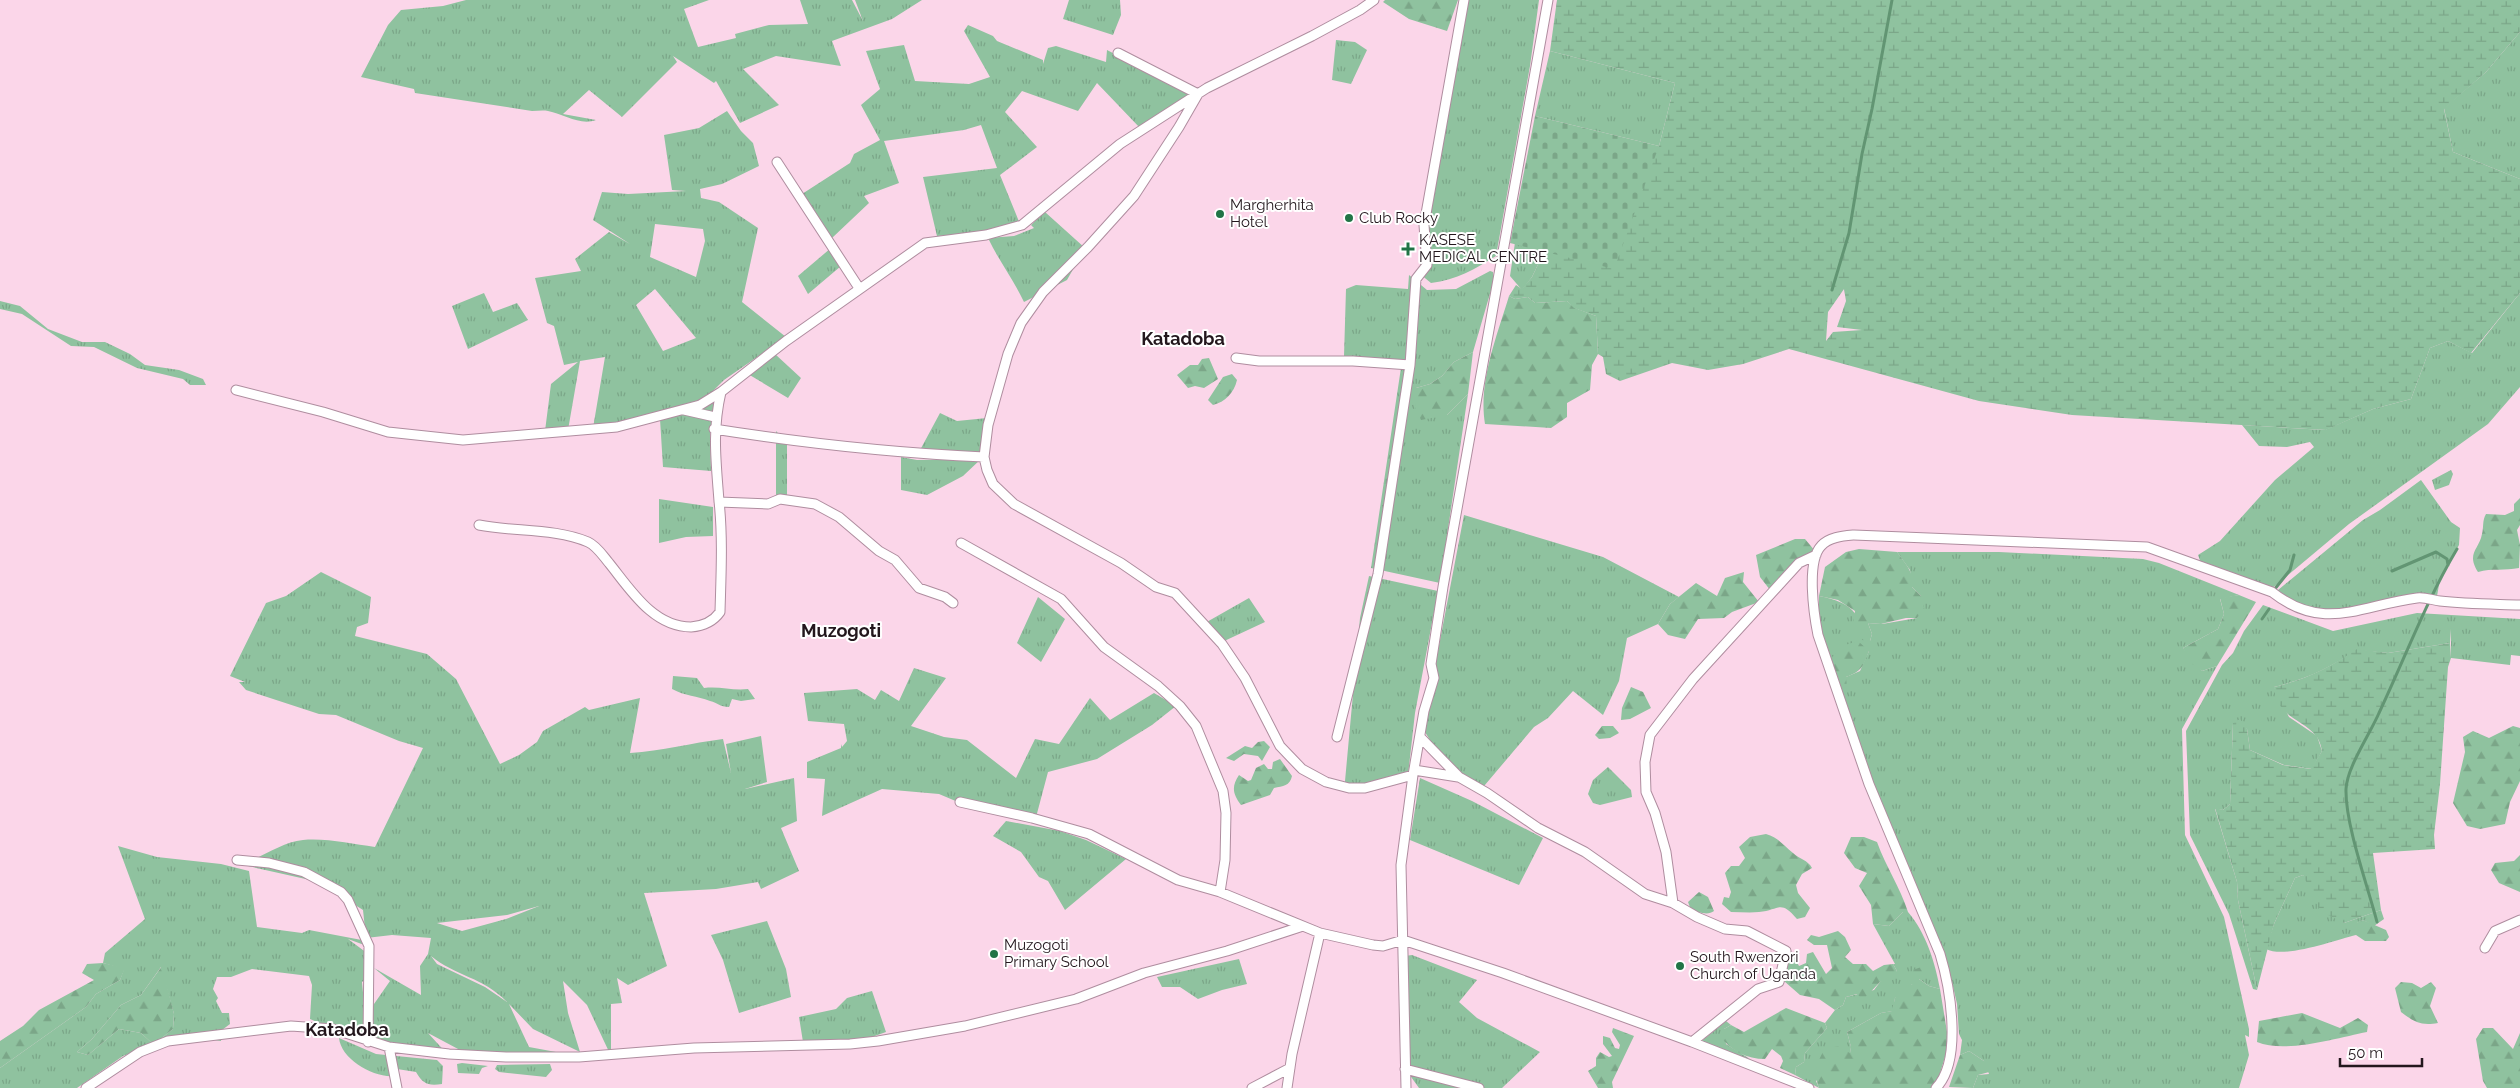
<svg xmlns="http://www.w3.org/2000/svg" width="2520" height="1088" viewBox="0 0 2520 1088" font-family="Raleway,sans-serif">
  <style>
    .grass { fill: url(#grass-tufts); fill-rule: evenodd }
    .forest { fill: url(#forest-firs) }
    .wetland { fill: url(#wetland-marsh); fill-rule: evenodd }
    .cemetery { fill: url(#cemetery-stones) }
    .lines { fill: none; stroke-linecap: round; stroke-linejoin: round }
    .stream { stroke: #629573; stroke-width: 3 }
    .minor-casing { stroke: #af8d9f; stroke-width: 11 }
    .minor { stroke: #fff; stroke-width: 9 }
    .poi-dot { fill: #217446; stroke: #fff; stroke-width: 2 }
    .labels { text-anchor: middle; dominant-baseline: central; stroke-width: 4; stroke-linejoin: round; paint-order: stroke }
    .poi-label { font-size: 15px; fill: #23171d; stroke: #fff; text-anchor: start }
    .quarter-label { font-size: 18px; font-weight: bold; fill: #23171d; stroke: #fff }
  </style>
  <defs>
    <pattern id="grass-tufts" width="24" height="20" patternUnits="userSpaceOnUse" patternTransform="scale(1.25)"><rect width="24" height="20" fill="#8fc29f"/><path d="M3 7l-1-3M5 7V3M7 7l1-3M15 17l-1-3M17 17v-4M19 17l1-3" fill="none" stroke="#7ba688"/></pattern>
    <pattern id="forest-firs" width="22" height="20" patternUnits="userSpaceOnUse" patternTransform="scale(1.25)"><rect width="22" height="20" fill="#8fc29f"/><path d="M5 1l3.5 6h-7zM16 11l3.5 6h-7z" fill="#7ba688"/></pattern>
    <pattern id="wetland-marsh" width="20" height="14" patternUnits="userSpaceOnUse" patternTransform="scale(1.25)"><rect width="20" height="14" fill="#8fc29f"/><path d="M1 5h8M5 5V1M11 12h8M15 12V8" fill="none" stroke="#7ba688"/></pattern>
    <pattern id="cemetery-stones" width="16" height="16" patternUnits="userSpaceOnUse" patternTransform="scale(1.25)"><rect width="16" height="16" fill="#8fc29f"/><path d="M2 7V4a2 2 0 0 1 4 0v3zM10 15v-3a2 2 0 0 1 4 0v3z" fill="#7ba688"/></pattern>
  </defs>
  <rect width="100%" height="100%" fill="#fbd6e9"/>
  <path class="grass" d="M466 0H709L684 9 698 47 736 38 735 34 769 25 808 24 800 0H852L863 21 855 0H922L892 19 832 41 841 66 776 56 743 69 779 105 740 123 716 81 714 83 673 56 677 62 622 117 589 90 563 114 596 120C580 126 564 114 548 111 543 110 537 111 532 111L415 93 414 89 361 77 388 25 401 10 443 6Z
    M1069 0H1120L1121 15 1113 35 1063 19Z
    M1467 0H1539L1530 66 1496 256C1475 269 1457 280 1431 283L1420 274V261Z
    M968 25 993 36 997 41 1043 60V64L1048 48 1056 46 1106 62 1107 50 1192 94 1140 128 1097 83 1078 111 1022 91 1005 112 1037 147 1000 175 1020 224 984 233 937 236 923 177 997 168 981 125 964 130 884 141 899 183 864 196 869 203 832 238 802 194 850 163 854 154 880 140 861 105 880 89 866 51 904 45 915 81 969 84 990 77 964 31Z
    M2520 32V179L2453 152 2444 108 2486 72Z
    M1336 40 1355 42 1367 50 1351 84 1332 80Z
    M1550 51 1675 83 1659 146 1535 116Z
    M727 111 741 131 753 143 759 166 722 184 700 189 701 198 719 202 758 228 742 302 786 337 724 380 703 401 593 428 605 357 580 361 568 430 545 431 551 384 578 362 564 365 554 326 547 323 535 278 581 271 575 259 609 232 630 244 593 220 602 192 628 194 686 191 672 190 664 135 699 128ZM655 224 703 229 705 241 696 277 650 257ZM655 289 696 338 663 351 636 305Z
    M1520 209 1545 250 1532 277 1522 290 1510 276Z
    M1045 212 1085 248 1067 280 1024 302C1013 279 999 261 988 238L1014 236 1034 228 1031 225Z
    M831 248 841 266 808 294 798 276Z
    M1490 271 1493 272 1494 280 1473 352 1454 362 1442 376 1430 384 1416 388 1447 415 1468 394 1440 583 1371 568 1402 361 1344 356 1346 289 1356 285 1408 289 1409 275 1427 290 1456 289Z
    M484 293 493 312 517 303 528 320 468 349 452 306Z
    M2520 293V387L2488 424 2349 524 2275 586 2262 593 2202 566 2198 555 2220 541 2275 480 2314 447 2310 442 2287 447 2259 446 2242 425 2325 430 2373 409 2411 399 2430 348 2448 341 2472 353Z
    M0 301 20 306 48 329 82 342H105L130 354 145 365 179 370 203 379 206 385H190L183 379 137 368 94 347 71 346 22 314 0 309Z
    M775 354 801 378 788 398 748 374Z
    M716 396 710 432 711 471 663 467 660 419 708 406Z
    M940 413 957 421 987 418 981 453 919 452Z
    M776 431 787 443V502L776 505Z
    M901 457 917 460 981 459 963 476 927 495 901 490Z
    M2451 470 2453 474 2449 485 2435 490 2432 480Z
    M2421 480 2451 522 2460 528 2459 545 2440 579 2436 602 2416 601 2332 619 2272 595 2363 520 2380 510Z
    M659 499 713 507V536L686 537 659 543Z
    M1464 515 1603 557 1679 597 1670 604 1658 624 1627 638 1619 681 1603 715 1573 691 1548 718 1534 727 1479 792 1437 751 1423 729Z
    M1897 552H1999L2143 559 2159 563 2239 595 2220 599 2224 614 2218 629 2183 648 2202 671 2217 666 2182 729 2185 835 2224 917 2249 1029V1037L2245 1035 2249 1055 2239 1088H1973L1978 1075 1989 1074 1984 1061 1969 1051 1960 1055 1962 1040 1959 1034 1957 1004 1949 969 1877 803 1837 692 1846 677 1860 671 1869 651 1830 660 1826 659 1819 621V596C1854 603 1856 612 1870 641L1872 634 1868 623 1882 624 1917 618 1921 596 1912 587 1910 570Z
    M321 572 371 597 368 623 357 627 355 636 427 654 456 679 500 764 519 755 537 742 543 731 585 707 589 710 640 698 630 753C662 751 691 743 723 739L731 773 726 744 761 736 767 782 745 789 794 778 797 821 781 828 799 871 761 889 758 882 716 889 644 893 667 966 628 985 617 978 622 1003 611 1004V1056L587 1005 563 981 568 1013 580 1052 533 1029 509 1004 529 1047 583 1057 475 1058 428 1033 449 1056 376 1048 310 1019 312 985 309 976 252 969 231 977H217L213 989 218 998 216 1001 222 1013H229L230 1024 222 1030 221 1041 177 1035 160 1043 163 1037 173 1029 174 1014 161 967 141 995 121 1005 92 1039 77 1052 88 1055 119 1029 141 1033 153 1044 123 1056 77 1088H0V1068L86 1007 96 994 120 980 124 969 103 963 105 953 145 919 118 846 157 857 221 864 249 871 257 927 302 933 309 930 367 941V946L348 939 367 953 372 974 362 982 366 1024 374 1004 390 981 374 968 421 995 420 966 428 954 431 938 392 935 366 938 363 910 319 882 239 864C261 859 281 842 303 840 327 838 352 844 375 847L423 748 399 741 336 715 319 714 246 690 239 682H245L230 676 266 603 286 596ZM539 906 506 919 462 931 437 923 507 915ZM431 956C455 976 483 977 507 1002L485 987 437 964Z
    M1369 576 1438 591 1415 713 1408 775 1366 793 1344 792 1360 618Z
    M1038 597 1065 619 1041 662 1017 643Z
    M1249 598 1265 622 1220 643 1205 623Z
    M2263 605 2333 631 2417 613 2520 619V656L2511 655 2510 665 2451 658V629L2450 643 2388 653 2357 650C2329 668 2307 679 2274 687L2289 717 2317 736 2322 751 2312 769 2284 765 2250 750 2247 729 2233 723 2230 804 2223 810 2215 809 2237 882 2238 900 2257 990 2253 989 2229 914 2190 835 2186 731 2222 665 2233 653 2244 631Z
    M914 668 946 678 911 726 944 737 967 740 1016 778 1035 739 1059 744 1090 698 1110 720 1154 693 1176 706 1152 725 1097 759 1048 772 1035 821 965 805 939 794 882 789 822 816 825 779 807 778V762L841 748V744L842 747 847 741 844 724 808 721 804 693 857 689 875 700 881 690 899 701Z
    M673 676 697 678 704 688C720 686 733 691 748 689L755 699 741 701 732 699 729 707C720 707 718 703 710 701 697 696 685 696 672 689Z
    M1608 767 1631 790 1632 797 1600 805 1593 803 1588 794 1593 780Z
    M1420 778 1472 801 1543 838 1519 885 1410 840Z
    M1006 821 1060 831 1086 840 1126 859 1065 910 1048 881 1039 877 1021 852 993 836Z
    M2303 875 2344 923 2381 910 2384 919 2374 926 2363 920 2357 923 2356 935C2335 940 2285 959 2266 949L2274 924 2295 878Z
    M1903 912H1908C1926 933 1935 962 1940 989L1929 986 1919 979 1895 998 1893 1011 1881 1013 1847 1032 1851 1047 1850 1054 1816 1081 1819 1088 1795 1075 1796 1067 1804 1062 1805 1053 1827 1028 1825 1023 1835 1010 1843 1005 1846 997 1874 990 1880 982 1897 971 1893 964H1895L1873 924 1889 926Z
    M767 921 786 969 791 997 739 1013 723 960 711 935Z
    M1412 955 1477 980 1459 1002 1477 1018 1540 1052 1502 1088H1419L1409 1074 1405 956Z
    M1239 959 1247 984 1222 990 1198 999 1180 987H1162L1157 977Z
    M872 991 886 1032 858 1042H803L799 1017 836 1009 847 998Z
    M1726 1021 1731 1025 1724 1029 1726 1044 1750 1059 1698 1044Z
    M339 1038 376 1054 437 1060 443 1066 442 1084C428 1086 423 1084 416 1072L397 1069 394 1076C373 1078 341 1059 339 1038Z
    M462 1063 488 1066 482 1068 479 1074 458 1073 457 1064Z
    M550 1064 552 1070 546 1077 499 1072 495 1069 497 1065Z"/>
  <path class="forest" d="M1385 0H1458L1447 31 1409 19 1383 2Z
    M1509 296 1515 299 1528 297 1535 303 1567 301 1575 308 1596 316 1598 354 1592 365 1590 390 1567 403V417L1551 428 1485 424C1478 382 1497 336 1509 296Z
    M1473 352 1468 394 1447 415 1421 420 1415 407 1416 388 1430 384 1442 376 1454 362Z
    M1209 358 1218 379 1204 388 1195 386 1188 388 1177 375 1190 365H1198L1202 359Z
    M1232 374 1237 380C1234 393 1225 402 1213 405L1208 400 1223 377Z
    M2520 498V525L2517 530 2520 545 2519 568C2505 571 2492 568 2478 572 2466 553 2479 550 2482 534 2484 526 2482 521 2486 514L2505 515 2514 511V504Z
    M1795 539H1805L1815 551 1774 595 1760 577 1756 555Z
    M1859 549 1897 552C1905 563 1915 573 1912 587L1921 596 1924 608 1917 618H1906L1881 624 1868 623 1872 634 1870 641 1862 640 1853 624 1855 611 1838 600 1819 596 1825 567 1846 552Z
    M1744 572 1743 582 1759 602 1732 612 1724 618 1698 619 1685 639 1668 635 1658 624 1670 604 1696 583 1717 596 1725 578Z
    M2239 595 2256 602 2217 666 2202 671 2191 663 2183 648 2218 629 2224 614 2220 598Z
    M1858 641 1869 651C1863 667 1862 671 1846 677L1847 688 1842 692H1837L1830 660 1842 646Z
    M1631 687 1643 692 1651 708 1630 719 1621 720 1622 708Z
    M1602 726H1613L1619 733 1610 738 1599 739 1595 735Z
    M2513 726 2520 728V781L2510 802 2505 824 2480 829 2467 826 2453 803 2465 752 2463 737 2473 731 2489 738Z
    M1264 741 1270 747 1262 761 1258 756 1244 754 1234 761 1226 758 1245 746 1252 748 1258 742Z
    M1280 759 1292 776C1290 786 1283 786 1274 788L1270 795 1241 805C1233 794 1231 787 1239 775L1248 781 1251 780 1256 768 1264 764 1268 769H1272L1273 762Z
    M1766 834C1779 838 1783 845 1793 853 1799 859 1808 860 1812 868L1802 874 1796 885 1798 893 1810 908 1805 917 1797 919C1780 899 1780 910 1759 912 1750 913 1740 912 1731 912L1722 904 1724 897 1729 898 1731 892 1725 873 1731 866H1739L1745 858 1739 847 1750 837Z
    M1851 837H1864L1877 842C1886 867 1900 887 1908 912H1903L1889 926 1873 924 1871 905 1859 886 1867 873 1855 868 1844 853Z
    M2520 855V892L2499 883 2491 870 2495 863 2514 861Z
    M1699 892 1708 897 1714 911C1708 916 1698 912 1691 910L1688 902Z
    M2363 920 2386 930 2389 937 2386 941H2365L2356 935V923Z
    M1838 931 1845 937 1851 950 1845 957 1853 964H1866L1873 971 1884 965 1893 964 1897 971 1892 980 1880 982 1863 1000 1857 994 1846 997 1843 1005 1835 1010 1819 999 1800 995 1784 981 1791 951 1799 966 1806 963 1807 954 1813 952 1826 974 1832 968 1827 945H1814L1807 940 1811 935 1819 937Z
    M103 963 125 968 120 980 96 994 86 1007 0 1068V1041L23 1026 39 1010 94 980 82 973 87 964Z
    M162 966 174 1014 173 1029 163 1037 156 1047 141 1033 119 1029 88 1055 77 1052 92 1039 121 1005 141 995Z
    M1921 967 1924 974 1919 979 1929 986 1940 989 1949 1044 1936 1086 1934 1088H1819C1813 1074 1817 1061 1825 1049L1838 1046 1850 1053 1851 1047 1847 1032 1881 1013 1892 1011 1895 998 1902 985H1912L1913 970Z
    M2401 982 2412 983 2421 988 2431 982 2436 988 2430 1006 2438 1023C2421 1026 2414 1022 2401 1012L2395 988Z
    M1786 1008 1825 1023 1827 1028 1805 1053 1804 1062 1796 1067 1795 1075 1780 1068 1783 1061 1781 1056 1772 1049 1765 1059C1747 1059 1731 1051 1720 1036L1724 1029 1731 1025 1744 1032Z
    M2302 1013 2340 1028 2358 1018 2368 1025 2367 1032C2337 1038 2285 1054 2257 1042L2259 1021Z
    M1613 1028 1634 1036 1612 1082 1613 1088H1598L1588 1071 1596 1066V1058L1600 1052 1609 1057 1612 1056 1603 1044V1036L1610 1038 1615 1048 1619 1049 1620 1045 1612 1032Z
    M2483 1028H2493L2513 1049 2520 1033V1088H2487L2483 1081 2476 1039Z
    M1969 1051 1984 1061 1994 1063 1993 1071 1978 1075 1973 1088 1949 1087 1960 1055Z"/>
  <path class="wetland" d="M1557 0H2520V32L2486 72 2444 109 2453 152 2520 179V293L2471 353 2448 341 2430 348 2411 399 2373 409 2326 430 2072 415 1979 401 1789 349 1743 364 1708 370 1672 363 1620 381 1606 374 1603 357 1598 354 1596 316 1574 308 1567 301 1535 303 1528 297 1515 299 1509 296 1516 285 1522 289 1532 277 1545 250 1659 146 1675 83 1550 51ZM1844 289 1846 301 1837 327 1862 330 1833 332 1826 341 1828 312Z
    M2450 643 2451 658 2448 667 2440 784 2434 835 2435 849 2373 853 2381 910 2344 923 2320 911 2303 875 2295 878 2274 924 2257 990 2238 900 2237 882 2215 808 2223 810 2230 804 2233 723 2240 719 2247 729 2250 750 2283 765 2311 769 2322 751C2321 746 2319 739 2316 736 2302 718 2277 718 2274 687 2307 679 2329 668 2357 649L2388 653Z"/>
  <path class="cemetery" d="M1535 116 1659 146 1614 269 1510 243Z"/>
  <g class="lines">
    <path class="stream" d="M1832 290 1849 233 1862 154 1872 109 1892 0
      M2392 571 2436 552 2447 559 2448 565
      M2274 590 2290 570 2294 555
      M2262 619 2269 609
      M2377 922C2368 887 2345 824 2346 789 2347 767 2370 734 2379 713 2405 658 2426 601 2457 549"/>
    <g class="minor-casing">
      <path id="minor" d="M1118 53 1198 94 1179 127 1134 196 1088 247 1043 292 1021 323 1008 354 988 425 984 457 987 470 993 484 1014 504 1121 563 1156 587 1175 593 1222 644 1245 678 1280 746 1302 769 1326 782 1349 788H1365L1413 775
        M777 162 859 288
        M1236 358 1259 361H1353L1410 365
        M236 390 323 412 388 432 463 440 617 427 700 405 721 392
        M684 410 715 417
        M714 429C803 443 893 453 984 457
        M719 502 768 504 780 499 815 504 839 517 879 551 895 560 919 588 945 597 953 603
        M479 525C514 532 555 528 588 542 597 546 603 556 609 563 630 589 653 627 691 627 703 626 713 622 720 612 721 575 723 538 719 501 716 461 712 431 721 392L786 341 925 243 986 235 1022 225 1120 144 1207 88 1312 36 1360 10 1374 0
        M961 543 1061 599 1104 647 1158 686 1180 706 1196 726 1223 791 1226 813 1225 860 1220 892
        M1337 737 1378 574 1410 365 1416 279 1427 265 1424 225 1464 0
        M1420 737 1459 777 1487 793 1538 828 1585 852 1645 894 1673 903 1697 917 1725 929 1747 931 1786 951 1779 982 1758 989 1692 1042
        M1414 770 1458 777
        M960 802 1032 818 1089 834 1178 880 1220 892 1320 933 1373 945 1383 946 1403 940 1503 973 1692 1042 1809 1088
        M237 860 269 863 304 872 341 892 348 900 369 946 368 1042
        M1673 903 1666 852 1655 813 1646 792 1645 762 1650 735 1693 679 1799 563 1816 555
        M2485 948 2495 931 2520 920
        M389 1047 397 1088
        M1405 1069 1479 1088
        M86 1088 140 1052 168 1041 291 1026 333 1029 389 1047 449 1054 506 1057H579L694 1048 850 1044 878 1041 965 1026 1076 999 1144 973 1227 951 1300 927
        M1252 1088 1290 1068
        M1287 1088 1292 1054 1320 933
        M1406 1088 1401 865 1413 775 1424 711 1434 678 1431 664 1443 587 1548 0
        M1936 1088C1963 1060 1950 987 1940 954L1869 784 1818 635C1814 615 1806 562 1821 546 1829 537 1843 536 1854 535L2147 547 2272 592C2324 633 2361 605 2417 598 2425 597 2432 600 2440 601 2466 604 2493 604 2520 605"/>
    </g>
    <use href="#minor" class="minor"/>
  </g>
  <g class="poi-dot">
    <circle cx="1220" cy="214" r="5"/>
    <circle cx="1349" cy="218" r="5"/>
    <path d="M1405.5 241.5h5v5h5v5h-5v5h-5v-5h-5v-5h5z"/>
    <circle cx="994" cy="954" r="5"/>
    <circle cx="1680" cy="966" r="5"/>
  </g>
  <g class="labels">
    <g class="poi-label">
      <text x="1230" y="205">Margherhita<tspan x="1230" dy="17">Hotel</tspan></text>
      <text x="1359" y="218">Club Rocky</text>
      <text x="1419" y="240">KASESE<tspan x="1419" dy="17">MEDICAL CENTRE</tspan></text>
      <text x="1004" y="945">Muzogoti<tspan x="1004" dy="17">Primary School</tspan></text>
      <text x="1690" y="957">South Rwenzori<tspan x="1690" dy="17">Church of Uganda</tspan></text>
    </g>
    <g class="quarter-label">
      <text x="1183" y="338">Katadoba</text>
      <text x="841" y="630">Muzogoti</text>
      <text x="347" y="1029">Katadoba</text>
    </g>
  </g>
  <path d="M2340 1058v8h82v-8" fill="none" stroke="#23171d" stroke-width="2.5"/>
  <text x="2348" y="1058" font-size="15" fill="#23171d" stroke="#ffffff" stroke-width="4" paint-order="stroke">50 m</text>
</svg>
